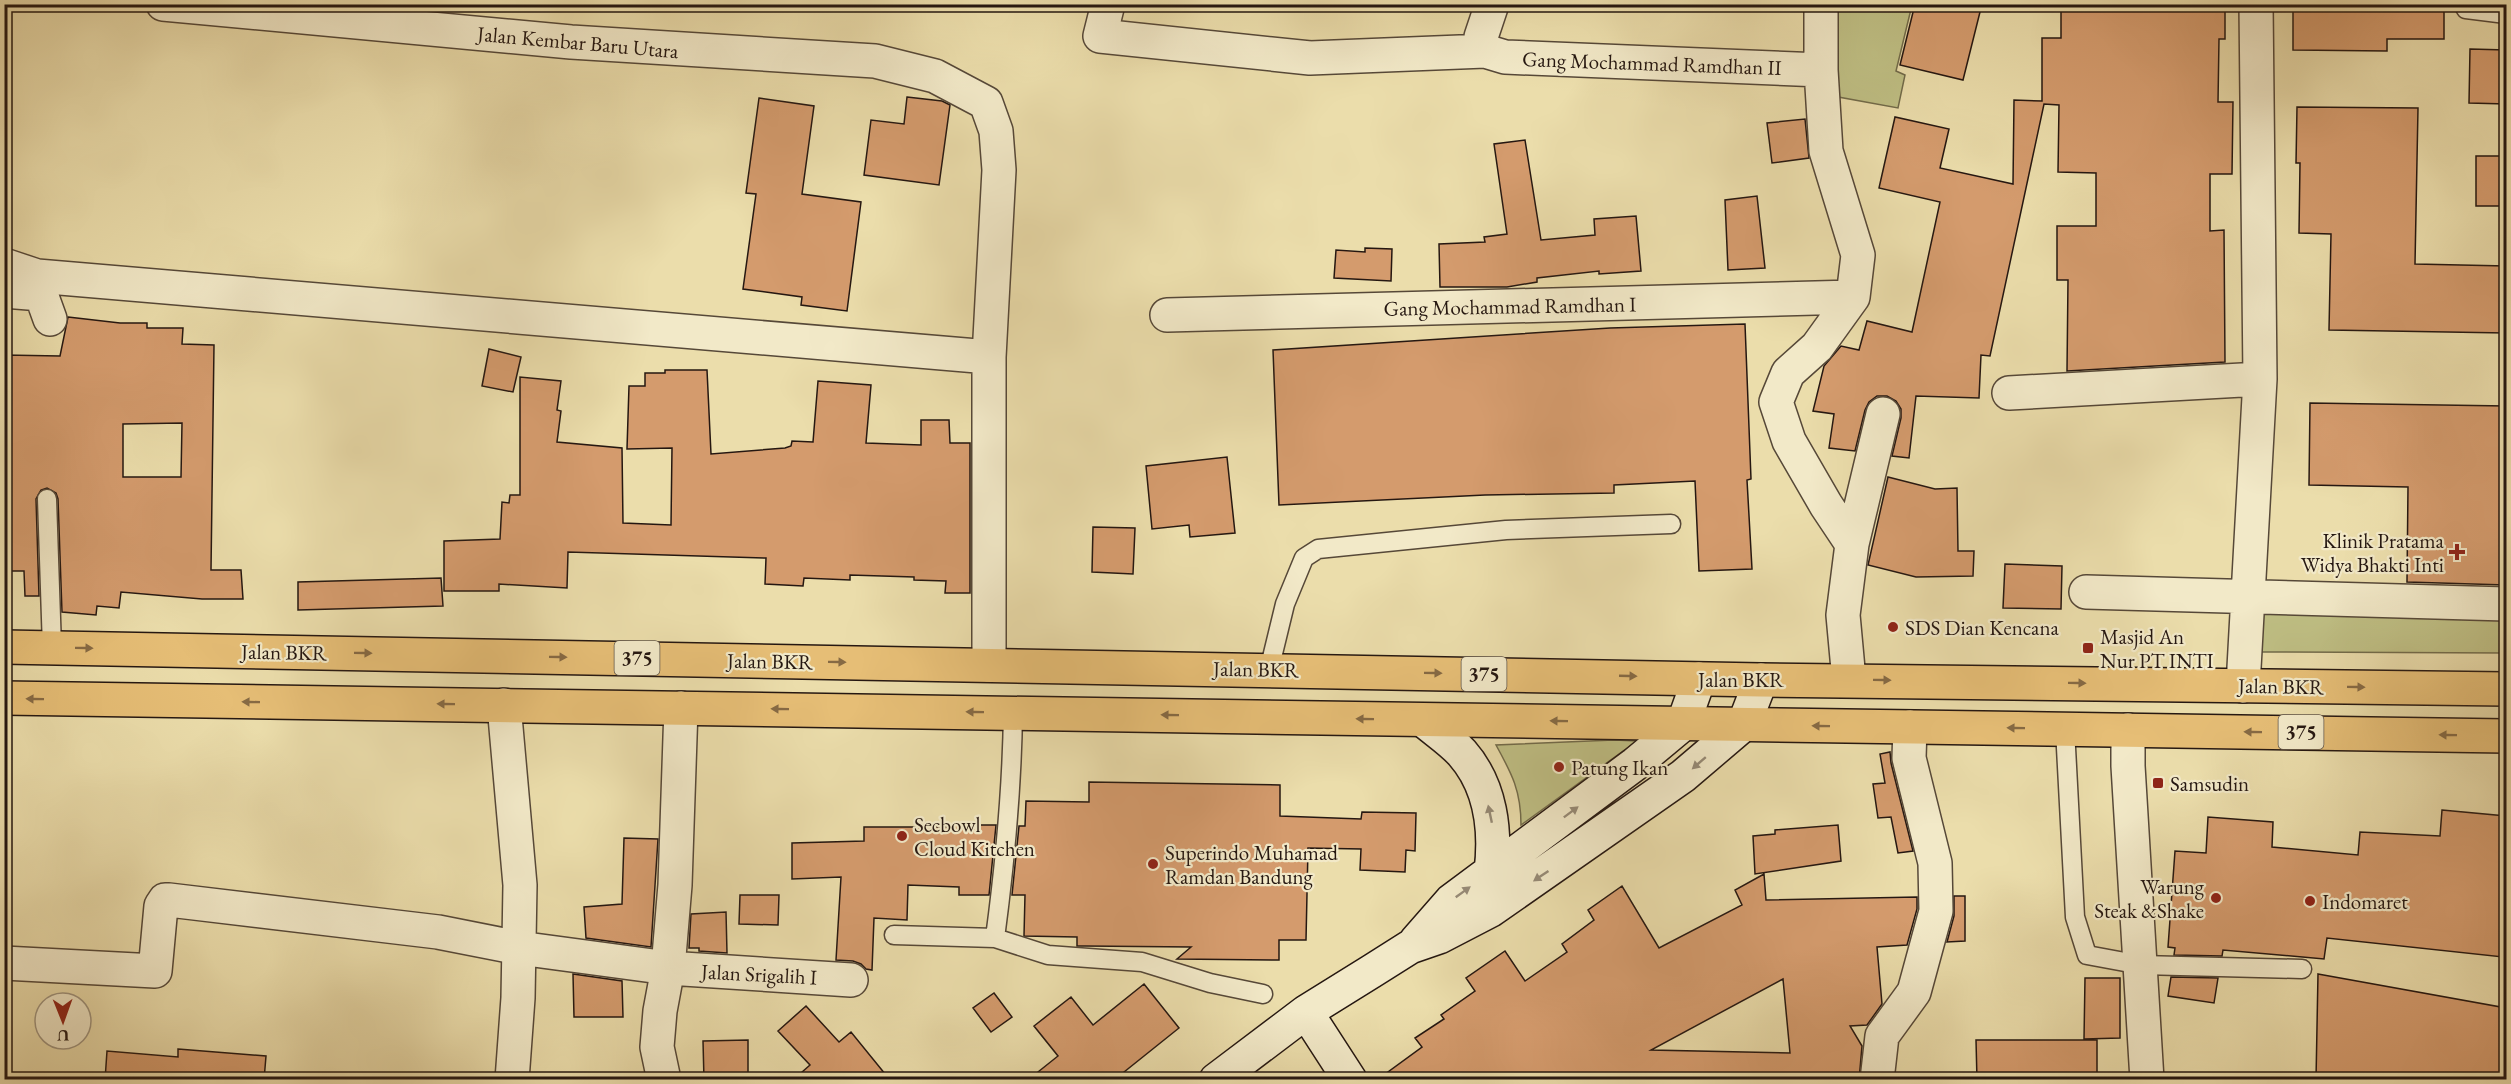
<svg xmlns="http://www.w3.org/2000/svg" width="2511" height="1084" viewBox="0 0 2511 1084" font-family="'EB Garamond',serif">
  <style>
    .green { fill: #bfbf84; stroke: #726b4a; stroke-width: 1.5 }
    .building { fill: #d49b6d; stroke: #251711; stroke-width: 1.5; fill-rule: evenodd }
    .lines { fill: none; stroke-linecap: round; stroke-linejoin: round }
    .lane-casing { stroke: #564838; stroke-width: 21 }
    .street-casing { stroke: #564838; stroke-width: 36 }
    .secondary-casing { stroke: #251711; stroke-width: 36 }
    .primary-casing { stroke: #251711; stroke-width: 36 }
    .lane { stroke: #f2e9c8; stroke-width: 18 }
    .street { stroke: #f2e9c8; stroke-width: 33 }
    .secondary { stroke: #f2e9c8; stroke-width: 33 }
    .primary { stroke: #e6be76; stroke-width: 33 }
    .oneway { fill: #866a44 }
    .oneway2 { fill: #968a76 }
    .poi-dot { fill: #8f2418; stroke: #f2e9c8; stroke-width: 2 }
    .labels { text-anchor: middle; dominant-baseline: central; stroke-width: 4.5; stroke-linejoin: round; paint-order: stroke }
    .shield { fill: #f2e9c8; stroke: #625648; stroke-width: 1.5 }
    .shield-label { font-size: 20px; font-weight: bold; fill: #251711 }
    .street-label { font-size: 21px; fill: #251711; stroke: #f2e9c8 }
    .poi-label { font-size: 21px; fill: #251711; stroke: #f2e9c8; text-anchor: start }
  </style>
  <rect width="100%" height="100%" fill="#ebddab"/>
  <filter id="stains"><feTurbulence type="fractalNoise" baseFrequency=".00333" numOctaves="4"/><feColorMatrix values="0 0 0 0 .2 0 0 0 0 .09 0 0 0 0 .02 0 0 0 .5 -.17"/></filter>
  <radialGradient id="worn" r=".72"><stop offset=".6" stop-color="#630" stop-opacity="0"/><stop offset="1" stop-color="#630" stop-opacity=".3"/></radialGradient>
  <path class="green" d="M1831 5H1912L1896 71 1905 75 1898 108 1833 96Z
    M2260 609 2506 612V653L2258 652Z
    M1614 740 1637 741 1521 825C1521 791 1512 774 1496 745Z"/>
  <path class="building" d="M1915 4H1982L1963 80 1900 65Z
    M2061 4H2225V39H2219L2218 102H2233L2232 174H2210V231L2224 230 2225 362 2067 371 2068 280H2057V226H2096V173L2058 172 2059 105 2044 104 1990 356 1981 355 1979 398 1916 396 1909 458 1892 456 1901 418V409L1896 401 1887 396H1877L1869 402 1865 410 1855 451 1829 448 1834 414 1813 411 1824 366 1841 346 1859 350 1867 321 1912 332 1940 202 1879 188 1895 117 1949 129 1940 168 2013 184 2014 100 2042 101V38H2061Z
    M2293 4H2444V39H2387V51L2293 50Z
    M2470 49 2506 50V104L2469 103Z
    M907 97 942 101 950 105 939 185 864 175 871 120 904 124Z
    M759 98 814 106 802 194 861 202 847 311 801 305 802 297 743 289 756 194 746 193Z
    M2297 107 2418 108 2415 264 2506 266V333L2329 330 2331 234 2299 233 2300 163H2296Z
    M1805 119 1809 158 1772 163 1767 123Z
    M1525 140 1541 240 1595 235 1594 219 1636 216 1641 271 1599 274V271L1537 278V282L1507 287H1440L1439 244 1485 242 1484 237 1507 234 1494 144Z
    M2476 156H2506V206H2476Z
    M1757 196 1765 268 1728 270 1725 200Z
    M1365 248 1392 249 1391 281 1334 278 1336 250 1365 252Z
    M68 317 120 323H147V328H183L182 344 214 345 211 570H241L243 599H202L121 592 119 608 97 606 96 615 62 612 58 499 56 493 47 488 41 490 36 499 39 596H25L24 571H4V355L60 356ZM182 423 181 477H123V424Z
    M1745 324 1751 479 1747 480 1752 569 1699 571 1695 481 1614 485V493L1485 495 1279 505 1273 350 1610 328Z
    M489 349 521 357 513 392 482 386Z
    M665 370H707L711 454 785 448 791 446 792 441 813 442 818 381 871 385 866 443 921 445V420H949L950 443H970V593H945L946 581 914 580V577L850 575V580L804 578 803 586 765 584 766 558 568 552 567 588 499 584V591H444V541L500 539 502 502 509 503 510 495H520V377L561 381 557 410 561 411 557 442 622 448 623 523 671 525 672 448 627 449 629 386H645V373H665Z
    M2310 403 2506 406V585L2407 582 2408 487 2309 485Z
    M1227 457 1235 533 1190 537 1189 525 1152 529 1146 466Z
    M1888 477 1935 489 1957 488 1958 551H1974L1973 576 1916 577 1868 565Z
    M1093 527 1135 528 1133 574 1092 572Z
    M2005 564 2062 566 2061 609 2003 608Z
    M441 578 443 606 298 610V582Z
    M1890 752 1891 763 1913 851 1898 853 1891 817 1878 818 1873 784 1885 783 1880 754Z
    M1089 782 1280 785V816L1361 819 1362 812 1416 813 1415 851 1406 850 1405 872 1360 870 1361 849 1308 848 1306 940H1279V960L1177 959 1191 947 1085 946H1077V937L1024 936 1025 895H1012L1019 826H1025L1026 801 1089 802Z
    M2442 810 2506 816V947H2504L2503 957 2327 938 2324 959 2223 950 2222 956 2174 955 2175 948 2168 947 2175 851 2206 853 2208 817 2273 822 2272 847 2358 855 2360 832 2440 836Z
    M950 825H996L989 895H959V887L908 885 907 920 874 918 872 970 866 969 861 964 853 961 836 960 841 877 792 879V843L864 841V827H950Z
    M1838 825 1841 861 1755 874 1753 836 1775 834V830Z
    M624 838 658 839 651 947 586 938 584 907 622 904Z
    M1764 874 1766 900 1917 897V909L1907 945 1877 947 1882 1004 1867 1025 1850 1026 1862 1046 1859 1080H1377L1422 1047 1415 1038 1444 1019 1441 1015 1475 991 1466 978 1505 951 1525 981 1567 952 1562 944 1594 920 1588 910 1622 886 1659 948 1742 905 1735 890ZM1783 979 1790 1053 1651 1050Z
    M740 895H779L778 925 739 924Z
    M1954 896H1965V941L1947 942 1954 916Z
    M726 912 727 953 699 951V948H689L691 914Z
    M573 974 622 981 623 1017H574Z
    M2318 974 2506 1008V1058L2503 1080H2316Z
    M2171 977 2218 978 2214 1003 2168 996Z
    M2085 978H2120V1038L2084 1039Z
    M1144 984 1179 1028 1114 1080H1028L1058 1056 1034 1026 1071 997 1093 1025Z
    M994 993 1012 1017 991 1032 973 1008Z
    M806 1006 839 1042 851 1032 890 1080H793L810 1065 778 1031Z
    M748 1040V1080H704L703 1041Z
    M1976 1040H2097V1080H1977Z
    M178 1049 266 1056 264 1080H105L107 1051 178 1057Z"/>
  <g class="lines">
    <g class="lane-casing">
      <path id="lane" d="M2463 4 2466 9 2506 14
        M47 499 52 648
        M1269 670 1285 604 1304 558 1318 549 1506 530 1671 524
        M1013 712C1012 788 1005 863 995 938L1048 955 1142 962 1210 983 1263 994
        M2065 729 2075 917 2087 955 2141 965 2302 969
        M894 935 995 938"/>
    </g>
    <g class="street-casing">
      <path id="street" d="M163 4 571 42 875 61 935 76 986 103 996 131 999 170 989 357V665
        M1108 4 1100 36 1310 58 1485 51 1505 57 1821 70
        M1821 4V70L1826 151 1858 255 1853 297 1817 347 1788 373 1776 402 1789 441 1826 505 1852 544 1843 615 1849 680
        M1485 51 1481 37 1492 4
        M4 265 37 276 989 357
        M4 291 41 294 50 319
        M1167 315 1853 297
        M2009 393 2260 379
        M1852 544 1883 414
        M2086 592 2506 604
        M2243 686 2260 379 2256 4
        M504 705 520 885 518 998 512 1080
        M2128 730V766L2147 1080
        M4 963 155 971 161 906 165 900H169L438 932 519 948 668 968 851 980
        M664 1080 657 1047 660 1011 668 968 675 885 681 708
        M1877 1080 1882 1036 1914 992 1936 911 1935 863 1909 758 1910 727"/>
    </g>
    <g class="secondary-casing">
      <path id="secondary" d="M1423 720C1436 731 1451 741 1462 753 1491 786 1496 831 1491 872
        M1416 941 1451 901 1635 764 1683 724 1699 679
        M1306 1012 1350 1080
        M1216 1080 1306 1012 1372 971 1410 947 1439 937 1491 910 1683 776 1744 724 1761 680"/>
    </g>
    <g class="primary-casing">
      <path id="primary" d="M4 647 1761 680 2506 689
        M4 698 2506 736"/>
    </g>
    <use href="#lane" class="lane"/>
    <use href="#street" class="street"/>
    <use href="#secondary" class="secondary"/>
    <use href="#primary" class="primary"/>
  </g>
  <defs><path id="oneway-solid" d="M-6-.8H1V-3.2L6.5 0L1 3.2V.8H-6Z" transform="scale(1.5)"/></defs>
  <g class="oneway">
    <use href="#oneway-solid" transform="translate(84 648) rotate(1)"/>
    <use href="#oneway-solid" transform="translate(363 653) rotate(1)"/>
    <use href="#oneway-solid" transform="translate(558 657) rotate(1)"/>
    <use href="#oneway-solid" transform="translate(837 662) rotate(1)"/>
    <use href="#oneway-solid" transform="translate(1433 673) rotate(1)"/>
    <use href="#oneway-solid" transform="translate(1628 676) rotate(2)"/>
    <use href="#oneway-solid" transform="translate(1882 680) rotate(1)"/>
    <use href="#oneway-solid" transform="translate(2077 683) rotate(1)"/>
    <use href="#oneway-solid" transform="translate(2356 687) rotate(1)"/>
    <use href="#oneway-solid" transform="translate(35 699) rotate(-179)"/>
    <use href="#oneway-solid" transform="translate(251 702) rotate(-179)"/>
    <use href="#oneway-solid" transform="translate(446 704) rotate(-179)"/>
    <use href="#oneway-solid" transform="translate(780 709) rotate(-179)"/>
    <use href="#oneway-solid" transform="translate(975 712) rotate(-179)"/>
    <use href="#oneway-solid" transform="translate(1170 715) rotate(-179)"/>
    <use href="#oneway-solid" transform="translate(1365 719) rotate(-179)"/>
    <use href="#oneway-solid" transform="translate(1559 721) rotate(-179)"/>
    <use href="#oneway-solid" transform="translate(1821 726) rotate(-179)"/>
    <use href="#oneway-solid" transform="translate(2016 728) rotate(-179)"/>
    <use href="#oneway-solid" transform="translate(2253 732) rotate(-179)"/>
    <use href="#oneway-solid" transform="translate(2448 735) rotate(-179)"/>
  </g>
  <g class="oneway2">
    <use href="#oneway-solid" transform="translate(1699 763) rotate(139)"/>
    <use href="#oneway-solid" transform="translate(1571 812) rotate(-37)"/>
    <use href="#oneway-solid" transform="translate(1490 814) rotate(-102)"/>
    <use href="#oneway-solid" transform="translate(1541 876) rotate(146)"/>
    <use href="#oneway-solid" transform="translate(1463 892) rotate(-36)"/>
  </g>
  <g class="poi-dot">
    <path d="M2454 543h6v6h6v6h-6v6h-6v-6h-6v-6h6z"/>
    <circle cx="1893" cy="627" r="6"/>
    <rect x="2082" y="642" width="12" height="12" rx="3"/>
    <circle cx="1559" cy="767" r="6"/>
    <rect x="2152" y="777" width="12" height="12" rx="3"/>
    <circle cx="902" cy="836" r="6"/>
    <circle cx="1153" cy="864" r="6"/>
    <circle cx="2216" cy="898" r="6"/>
    <circle cx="2310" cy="901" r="6"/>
  </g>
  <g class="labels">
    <g class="shield">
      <rect x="614.5" y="641" width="45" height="34" rx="4.5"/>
      <rect x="1461.5" y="657" width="45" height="34" rx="4.5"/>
      <rect x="2278.5" y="715" width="45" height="34" rx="4.5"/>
    </g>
    <g class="shield-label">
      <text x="637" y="658">375</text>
      <text x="1484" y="674">375</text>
      <text x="2301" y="732">375</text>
    </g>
    <g class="street-label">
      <text transform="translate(578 42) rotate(5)">Jalan Kembar Baru Utara</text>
      <text transform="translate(1652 63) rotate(2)">Gang Mochammad Ramdhan II</text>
      <text transform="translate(1510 306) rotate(-1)">Gang Mochammad Ramdhan I</text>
      <text transform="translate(284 652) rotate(1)">Jalan BKR</text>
      <text transform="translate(770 661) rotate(1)">Jalan BKR</text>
      <text transform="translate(1256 669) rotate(1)">Jalan BKR</text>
      <text x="1741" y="679">Jalan BKR</text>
      <text transform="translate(2281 686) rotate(1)">Jalan BKR</text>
      <text transform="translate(759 974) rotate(3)">Jalan Srigalih I</text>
    </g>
    <g class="poi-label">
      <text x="2444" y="540" text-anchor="end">Klinik Pratama<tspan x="2444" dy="24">Widya Bhakti Inti</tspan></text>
      <text x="1905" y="627">SDS Dian Kencana</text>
      <text x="2100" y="636">Masjid An<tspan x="2100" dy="24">Nur PT INTI</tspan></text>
      <text x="1571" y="767">Patung Ikan</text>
      <text x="2170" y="783">Samsudin</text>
      <text x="914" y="824">Secbowl<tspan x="914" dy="24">Cloud Kitchen</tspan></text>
      <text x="1165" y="852">Superindo Muhamad<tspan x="1165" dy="24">Ramdan Bandung</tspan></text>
      <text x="2204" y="886" text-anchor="end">Warung<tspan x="2204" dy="24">Steak &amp;Shake</tspan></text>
      <text x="2322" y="901">Indomaret</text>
    </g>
  </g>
  <rect width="2511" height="1084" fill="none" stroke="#ebddab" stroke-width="24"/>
  <rect x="6" y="6" width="2499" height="1072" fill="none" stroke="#251711" stroke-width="3"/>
  <rect x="12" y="12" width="2487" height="1060" fill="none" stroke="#251711" stroke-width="1.5"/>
  <g transform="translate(63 1021) rotate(179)"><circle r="28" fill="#f2e9c8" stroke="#a0957f" stroke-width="1.5"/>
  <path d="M0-4.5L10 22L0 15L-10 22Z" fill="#8f2418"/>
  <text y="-9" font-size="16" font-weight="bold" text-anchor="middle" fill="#251711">U</text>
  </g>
  <rect width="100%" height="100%" filter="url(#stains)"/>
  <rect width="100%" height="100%" fill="url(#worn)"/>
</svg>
